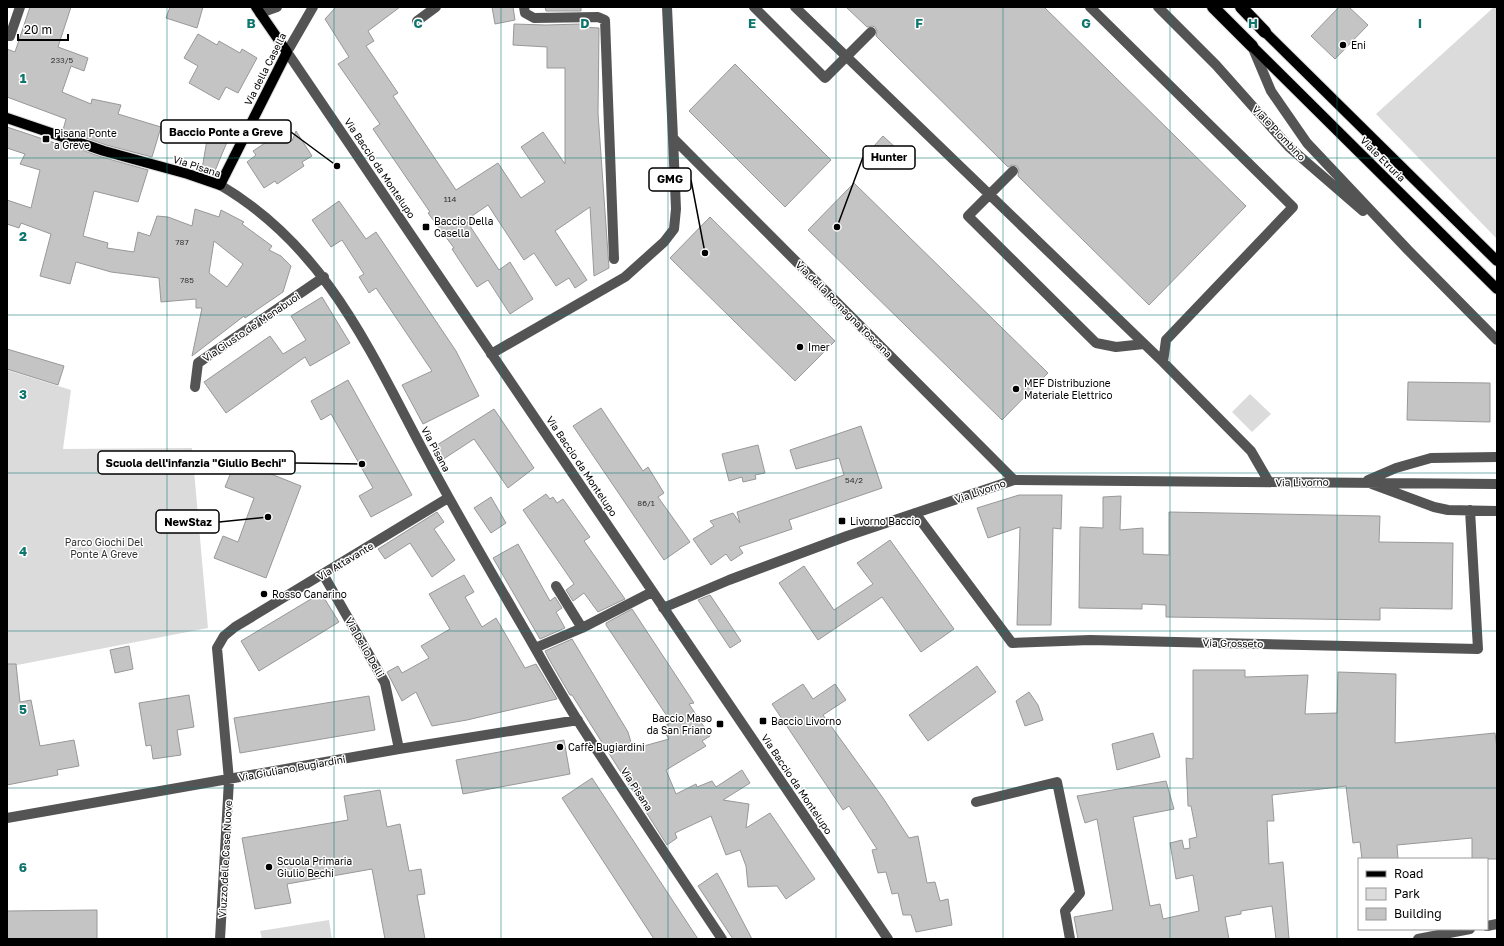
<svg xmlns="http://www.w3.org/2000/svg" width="1504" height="946" viewBox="0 0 1504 946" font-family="'Golos Text',sans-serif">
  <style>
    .green { fill: #dbdbdb }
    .building { fill: #c4c4c4; stroke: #989898; fill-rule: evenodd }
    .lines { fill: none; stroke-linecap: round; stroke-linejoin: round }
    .major-casing { stroke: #dbdbdb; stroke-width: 12 }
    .highway-casing { stroke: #dbdbdb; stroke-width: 14 }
    .minor { stroke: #545454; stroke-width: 10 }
    .major { stroke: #000; stroke-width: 10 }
    .highway { stroke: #000; stroke-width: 12 }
    .minor-bridge { stroke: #545454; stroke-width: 10 }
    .grid { fill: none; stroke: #0f766e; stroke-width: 1; stroke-opacity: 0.55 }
    .poi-dot { fill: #000; stroke: #fff; stroke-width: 1.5 }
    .labels { text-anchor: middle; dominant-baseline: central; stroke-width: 3; stroke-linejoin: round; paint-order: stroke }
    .number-label { font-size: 8px; fill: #313131 }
    .poi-label { font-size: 10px; fill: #000; stroke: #fff; text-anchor: start }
    .street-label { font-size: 10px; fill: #000; stroke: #fff }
    .park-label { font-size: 10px; fill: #323232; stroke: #fff }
    .grid-label { font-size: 13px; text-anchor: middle; font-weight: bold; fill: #0f766e; stroke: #fff; stroke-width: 3; stroke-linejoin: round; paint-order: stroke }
    .leader { fill: none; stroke: #000; stroke-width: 1.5 }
    .callout-dot { fill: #000; stroke: #fff; stroke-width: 1.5 }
    .callout { fill: #fff; stroke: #000; stroke-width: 1.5 }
    .callout-label { font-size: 11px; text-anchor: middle; font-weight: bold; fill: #000 }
  </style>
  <rect width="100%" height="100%" fill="#fff"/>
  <path class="green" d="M1494 7H1497V239L1376 114Z
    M7 370 71 390 63 449 192 448 208 628 7 667Z
    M1250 394 1271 414 1252 432 1232 412Z
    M329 920 332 939H262L260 931Z"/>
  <path class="building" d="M30 7H71L58 47 88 58 84 71 71 66 62 92 91 104 92 99 121 105 118 114 161 127 152 157 106 145 63 130 66 119 7 97V49L15 52Z
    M170 7H203L197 28 166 18Z
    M336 7H400L368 31 374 41 366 46 398 93 393 96 456 190 498 163 521 198 545 182 521 147 543 132 565 164V68H547V47L513 45 514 24 546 25 581 24 582 27 599 28 598 113 609 268 594 276 590 207 555 231 587 280 575 288 569 278 556 286 534 253 524 260 488 205 466 220 499 270 510 262 533 299 510 314 488 280 477 287 452 249 454 248 428 213 430 212 373 129 380 124 338 64 349 57 325 19Z
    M492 7H513L515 20 495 24Z
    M545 7H581V11H546Z
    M846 7H1044L1246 206 1149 305 1018 176 1019 170 1017 166 1012 165 1008 167 876 36 877 31 875 27 872 26 867 27Z
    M1339 7H1349L1368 25 1335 59 1311 36Z
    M198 34 217 45 219 41 240 53 242 49 257 58 238 93 226 87 219 100 189 83 198 66 184 58Z
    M735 64 831 160 785 207 689 111Z
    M210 122 233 128 214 173 202 169Z
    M7 127 58 144 59 142 102 157 148 170 138 202 94 191 83 236 108 243 107 248 134 252 138 232 150 236 157 216 168 217 192 226 195 209 219 217 221 210 244 222 242 224 272 246 269 250 281 256 291 266 283 292 245 318 244 316 192 356 202 308H196V299L161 302 159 278 111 272 76 262 70 284 40 276 51 234 21 223 19 228 7 224V200L31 208 40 170 20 164 25 154 7 148ZM214 241 243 264 227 287 209 273Z
    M296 131 312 156 302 162 304 166 277 184 275 181 264 188 247 162 256 155 253 151 274 137 292 141Z
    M883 136 896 148 887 157 874 146Z
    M854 183 1048 373 1002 420 808 230Z
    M339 201 366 239 376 232 456 351 479 396 423 424 402 385 432 371 376 288 369 293 359 277 364 274 342 240 331 247 312 220Z
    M710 217 835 341 795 381 670 258Z
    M322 297 350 343 310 366 305 357 226 413 204 382 270 336 283 354 306 340 291 316Z
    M7 349 64 366 58 385 7 369Z
    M348 380 412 495 371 517 359 496 373 488 331 414 321 420 311 401Z
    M1408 382 1490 383V422L1407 420Z
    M601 408 643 471 648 467 664 493 658 497 690 542 664 560 573 426Z
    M494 409 534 468 508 488 474 439 442 460 434 447Z
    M861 426 882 488 789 520 792 529 739 547 743 553 731 561 726 554 711 565 693 539 714 526 710 521 733 513 740 523 737 512 844 475 839 458 796 469 790 450Z
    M758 445 765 473 755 475 756 479 743 482 742 477 729 481 722 454Z
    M236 460 301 486 266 578 214 558 223 536 238 542 254 498 225 487Z
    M546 494 550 499 553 497 557 503 563 499 590 537 584 541 625 599 598 612 584 593 573 601 566 590 574 584 523 510Z
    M1019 495H1062L1061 529 1053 528 1051 625H1017L1020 527 988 538 977 508Z
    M1121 496 1120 530 1143 528V554L1169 555V512L1380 516 1379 542 1453 543 1452 609 1380 608V620L1166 617V605L1142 604V609L1079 608 1080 527 1103 528V497Z
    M491 497 506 523 491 533 474 508Z
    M437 512 444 522 434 529 455 560 432 577 410 543 385 559 378 549Z
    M890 540 954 629 921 652 882 597 818 640 779 583 804 566 834 610 873 584 857 563Z
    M518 544 550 601 555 597 562 608 556 612 565 628 540 639 493 558Z
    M464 575 474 592 465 597 482 627 496 618 525 668 536 664 557 699 467 720 432 726 416 692 402 701 387 672 398 666 402 673 429 658 421 646 450 629 429 594Z
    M321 593 339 622 259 671 241 641Z
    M710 595 741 641 730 648 698 600Z
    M632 609 694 703 689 704 710 736 702 741 706 746 666 770 676 794 696 784 697 787 712 781 716 787 742 770 750 783 723 800 749 804 746 828 770 813 815 879 786 899 777 886 748 887 746 866 740 850 726 855 711 816 675 833 677 838 667 845 572 695H570L549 659 545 651 572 639 628 732 633 749 669 739 662 728 671 722 606 625V623Z
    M129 646 133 669 115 673 110 650Z
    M7 664H16L20 702 31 700 40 746 74 740 79 766 57 770 58 775 7 785Z
    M977 666 996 692 928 741 909 715Z
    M1193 670H1245V677L1308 675 1305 714 1337 713 1338 672 1396 674 1395 743 1495 733 1497 749V859H1472V838L1397 845 1398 859H1362L1360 842 1353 843 1346 786 1272 795 1274 821H1267L1269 864 1283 862 1289 939H1276L1272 906 1241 911V914L1225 917 1229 939H1078L1074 917 1113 910 1097 819 1085 823 1077 796 1166 781 1174 809 1133 817 1150 906 1160 904 1163 919 1199 911 1193 875 1176 879 1170 843 1182 840 1184 849 1190 848 1189 839 1197 837 1191 806H1188L1186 758 1193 759Z
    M803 684 813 699 835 684 846 700 823 715 883 798 909 838 918 836 927 883 935 882 940 901 948 899 952 925 916 932 911 915H903L898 893 892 894 886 872 878 873 872 850 877 849 849 806 843 810 772 704Z
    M1029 692 1038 705 1043 720 1025 726 1016 701Z
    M189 695 194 727 177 730 181 755 153 759 151 745 146 746 139 703Z
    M369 696 375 730 240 753 234 718Z
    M1153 733 1160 757 1117 770 1112 744Z
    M564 740 570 774 463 794 456 760Z
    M592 778 698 939H654L562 798Z
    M380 790 387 827 400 824 409 871 421 869 425 894 417 895 425 939H385L372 869 287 884 291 903 255 909 242 838 348 820 344 796Z
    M717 873 721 880 752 939H733L698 886Z
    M97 910V939H7V911Z"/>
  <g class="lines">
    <g class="major-casing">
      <path id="major" d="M1265 32 1497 261
        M1252 46 1497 289
        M7 118 104 151 188 174 220 185 287 52 256 7"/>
    </g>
    <g class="highway-casing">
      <path id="highway" d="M1213 7 1252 46
        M1241 7 1265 32"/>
    </g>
    <path class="minor" d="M313 7 287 52 888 939
      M524 7 525 13 534 18 598 17 605 20 614 259
      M667 7 673 138 1014 480
      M795 7 1163 362 1251 451 1269 482
      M1090 7 1293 207 1166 340 1163 362
      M1158 7 1216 65 1289 147 1363 211
      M260 13 277 7
      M417 21 436 7
      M7 36H10L20 7
      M1252 46 1271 91 1307 143 1408 250 1497 340
      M1013 171 968 216 1096 343 1116 347 1144 344
      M220 185C326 247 370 351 425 454 453 507 483 558 513 610 535 647 555 685 578 721 625 794 674 867 722 939
      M491 354 625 277 664 242 674 229 676 209 673 138
      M195 387 198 363 324 277
      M1368 480 1396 468 1431 458 1497 457
      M1372 484 1434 507 1448 510 1497 511
      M915 513 1012 643 1090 640 1478 649 1470 510
      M323 574 385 683 399 749
      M556 586 582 628
      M663 608 729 580 847 536 1014 480 1497 484
      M535 648 582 628 652 592
      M976 802 1057 782 1080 893 1065 911 1070 939
      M7 818 399 749 578 720
      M1487 926 1497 924
      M220 939 229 780 217 648 224 636 235 627 448 498
      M1418 939 1470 929"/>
    <use href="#major" class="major"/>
    <use href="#highway" class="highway"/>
    <path class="minor-bridge" d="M754 7 825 78 871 32"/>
  </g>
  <path class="grid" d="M167 7V939M334 7V939M501 7V939M668 7V939M836 7V939M1003 7V939M1170 7V939M1337 7V939M7 158H1497M7 315H1497M7 473H1497M7 631H1497M7 788H1497"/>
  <g class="poi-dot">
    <circle cx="1343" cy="45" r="4"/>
    <rect x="42" y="135" width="8" height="8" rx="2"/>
    <rect x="422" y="223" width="8" height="8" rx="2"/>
    <circle cx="800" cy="347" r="4"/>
    <circle cx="1016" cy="389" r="4"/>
    <rect x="838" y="517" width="8" height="8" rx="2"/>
    <circle cx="264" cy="594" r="4"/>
    <rect x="759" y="717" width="8" height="8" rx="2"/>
    <rect x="716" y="720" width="8" height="8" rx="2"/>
    <circle cx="560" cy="747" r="4"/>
    <circle cx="269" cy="867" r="4"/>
  </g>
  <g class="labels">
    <g class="number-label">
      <text x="62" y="60">233/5</text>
      <text x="450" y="199">114</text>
      <text x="182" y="242">787</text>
      <text x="187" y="280">785</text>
      <text x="854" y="480">54/2</text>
      <text x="646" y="503">86/1</text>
    </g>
    <g class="poi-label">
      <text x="1351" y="45">Eni</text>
      <text x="54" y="133">Pisana Ponte<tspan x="54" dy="12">a Greve</tspan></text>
      <text x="434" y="221">Baccio Della<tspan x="434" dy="12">Casella</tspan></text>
      <text x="808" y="347">Imer</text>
      <text x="1024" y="383">MEF Distribuzione<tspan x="1024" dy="12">Materiale Elettrico</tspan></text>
      <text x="850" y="521">Livorno Baccio</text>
      <text x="272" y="594">Rosso Canarino</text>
      <text x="712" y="718" text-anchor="end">Baccio Maso<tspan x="712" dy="12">da San Friano</tspan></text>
      <text x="771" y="721">Baccio Livorno</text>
      <text x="568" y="747">Caffè Bugiardini</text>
      <text x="277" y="861">Scuola Primaria<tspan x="277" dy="12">Giulio Bechi</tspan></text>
    </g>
    <g class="street-label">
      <text transform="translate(265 69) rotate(-63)">Via della Casella</text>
      <text transform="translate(1279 133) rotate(46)">Viale Piombino</text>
      <text transform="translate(1383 159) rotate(45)">Viale Etruria</text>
      <text transform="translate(197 166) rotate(18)">Via Pisana</text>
      <text transform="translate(380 168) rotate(56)">Via Baccio da Montelupo</text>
      <text transform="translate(844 309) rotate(45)">Via della Romagna Toscana</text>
      <text transform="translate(251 327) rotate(-34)">Via Giusto de' Menabuoi</text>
      <text transform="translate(436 449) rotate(62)">Via Pisana</text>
      <text transform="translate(582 466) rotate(56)">Via Baccio da Montelupo</text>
      <text transform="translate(1302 482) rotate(-1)">Via Livorno</text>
      <text transform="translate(980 491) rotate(-19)">Via Livorno</text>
      <text transform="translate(345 561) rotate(-31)">Via Attavante</text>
      <text transform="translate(1233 643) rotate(1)">Via Grosseto</text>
      <text transform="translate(365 647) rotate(60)">Via Dello Delli</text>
      <text transform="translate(292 768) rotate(-10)">Via Giuliano Bugiardini</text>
      <text transform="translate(797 784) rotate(56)">Via Baccio da Montelupo</text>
      <text transform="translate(637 789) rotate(57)">Via Pisana</text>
      <text transform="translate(225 859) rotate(-87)">Viuzzo delle Case Nuove</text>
    </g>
    <g class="park-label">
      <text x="104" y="542">Parco Giochi Del<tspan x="104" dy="12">Ponte A Greve</tspan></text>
    </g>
  </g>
  <g class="grid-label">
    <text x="251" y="28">B</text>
    <text x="418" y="28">C</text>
    <text x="585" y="28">D</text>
    <text x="752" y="28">E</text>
    <text x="919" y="28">F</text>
    <text x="1086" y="28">G</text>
    <text x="1253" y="28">H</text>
    <text x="1420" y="28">I</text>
    <text x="23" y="83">1</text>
    <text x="23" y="241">2</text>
    <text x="23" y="399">3</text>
    <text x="23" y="556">4</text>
    <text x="23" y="714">5</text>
    <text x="23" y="872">6</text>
  </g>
  <path class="leader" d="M337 166L291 132M837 227L863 157M705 253L691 180M362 464L295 463M268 517L219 522"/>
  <g class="callout-dot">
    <circle cx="337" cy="166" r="4"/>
    <circle cx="837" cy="227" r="4"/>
    <circle cx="705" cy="253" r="4"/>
    <circle cx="362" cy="464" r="4"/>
    <circle cx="268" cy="517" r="4"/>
  </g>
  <g class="callout">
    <rect x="161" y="120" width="130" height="23" rx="4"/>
    <rect x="863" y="146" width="52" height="23" rx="4"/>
    <rect x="649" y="168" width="42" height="23" rx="4"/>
    <rect x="98" y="451" width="197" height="23" rx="4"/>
    <rect x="156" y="510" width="63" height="23" rx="4"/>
  </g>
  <g class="callout-label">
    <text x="226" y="136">Baccio Ponte a Greve</text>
    <text x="889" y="161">Hunter</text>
    <text x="670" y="183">GMG</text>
    <text x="196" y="467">Scuola dell'infanzia "Giulio Bechi"</text>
    <text x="188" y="526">NewStaz</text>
  </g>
  <rect width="1504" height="946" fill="none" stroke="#000000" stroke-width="16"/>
  <rect x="1358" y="858" width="130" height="72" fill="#ffffff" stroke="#999999"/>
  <rect x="1366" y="871" width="20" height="6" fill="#000000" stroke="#999999"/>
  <text x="1394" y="878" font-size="12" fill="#000000">Road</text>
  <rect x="1366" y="888" width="20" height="12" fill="#dbdbdb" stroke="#999999"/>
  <text x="1394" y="898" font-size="12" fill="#000000">Park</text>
  <rect x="1366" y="908" width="20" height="12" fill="#c4c4c4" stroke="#999999"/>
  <text x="1394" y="918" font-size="12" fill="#000000">Building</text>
  <path d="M18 34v6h50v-6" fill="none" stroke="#000000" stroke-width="2"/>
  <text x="24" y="34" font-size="12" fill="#000000" stroke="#ffffff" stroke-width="3" paint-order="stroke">20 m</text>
</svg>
